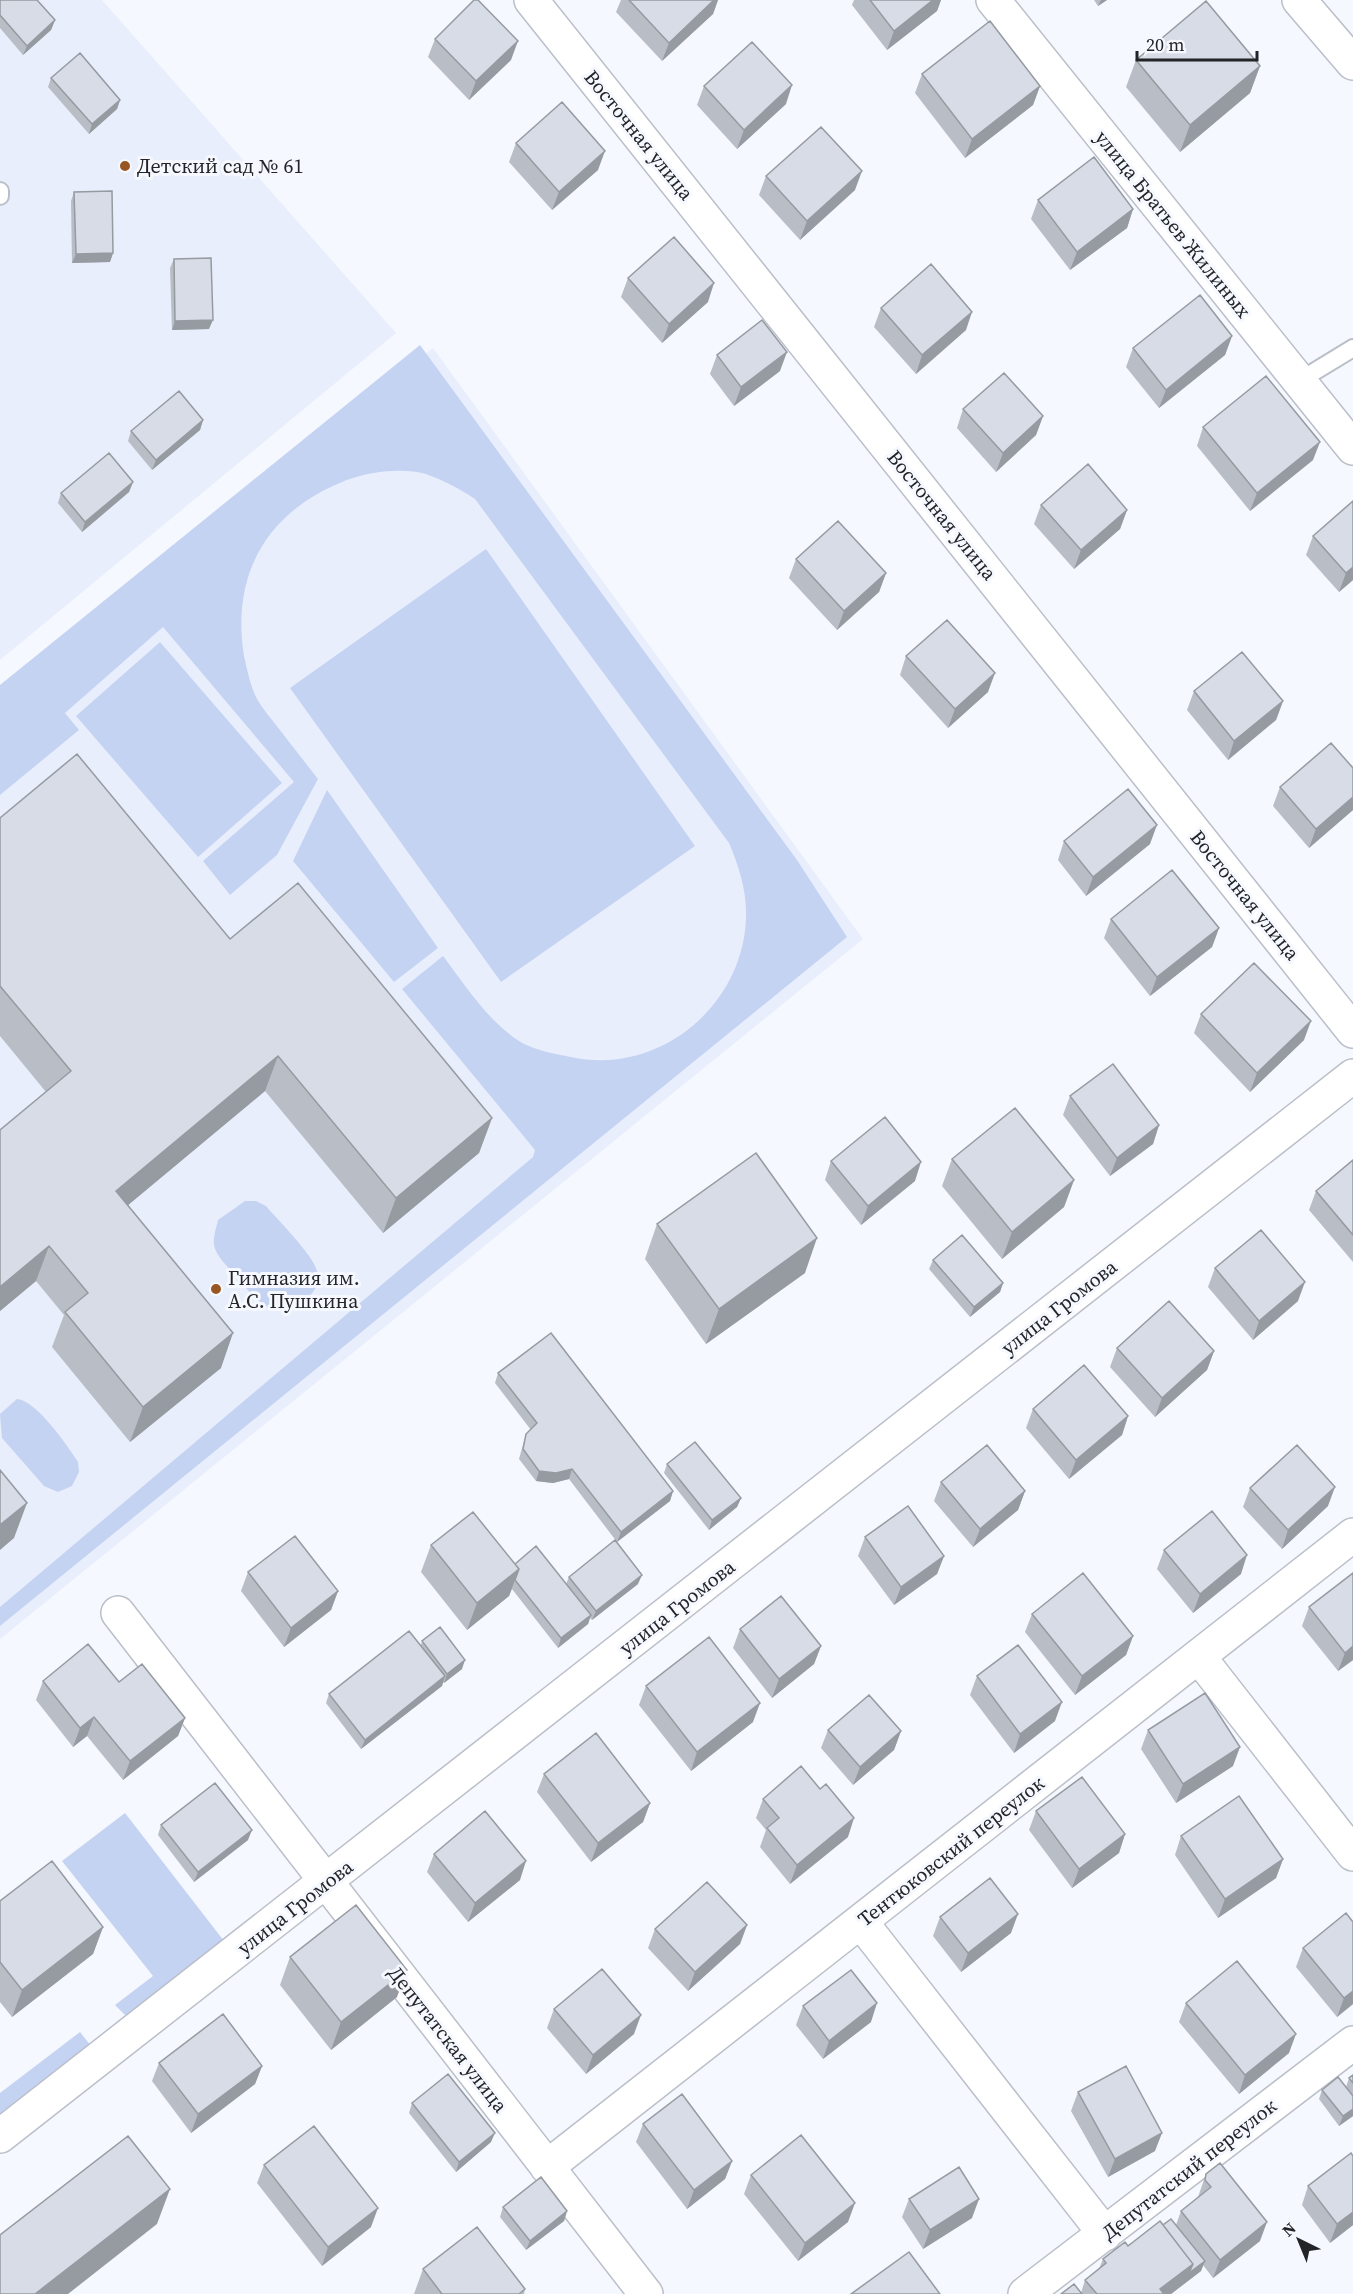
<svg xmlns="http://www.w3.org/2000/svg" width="1353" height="2294" viewBox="0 0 1353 2294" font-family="'Source Serif 4',serif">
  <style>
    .built { fill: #e8eefc }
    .green { fill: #c5d3f3 }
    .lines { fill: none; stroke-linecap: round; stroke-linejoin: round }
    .lane-casing { stroke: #babfc9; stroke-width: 20 }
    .street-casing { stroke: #babfc9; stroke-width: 36 }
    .secondary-casing { stroke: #babfc9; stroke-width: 36 }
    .lane { stroke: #fff; stroke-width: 16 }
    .street { stroke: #fff; stroke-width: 33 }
    .secondary { stroke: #fff; stroke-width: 33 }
    .wall { fill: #b9bdc6 }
    .shaded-wall { fill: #969aa1 }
    .building { fill: #d7dce6; stroke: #969aa1; stroke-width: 1.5 }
    .poi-dot { fill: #985722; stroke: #f5f8fe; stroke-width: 2 }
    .labels { text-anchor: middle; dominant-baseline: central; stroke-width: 6; stroke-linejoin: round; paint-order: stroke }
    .street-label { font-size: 20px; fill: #222427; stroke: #f5f8fe }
    .poi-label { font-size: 20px; fill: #222427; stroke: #f5f8fe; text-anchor: start }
  </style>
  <rect width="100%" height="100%" fill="#f5f8fe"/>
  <path class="built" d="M0 0H102L396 333 0 660Z
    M433 348 863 939 0 1639V694Z"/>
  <path class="green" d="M420 345 797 860 847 937 0 1626V1607L533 1157 535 1150 402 989 443 956C465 985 488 1021 519 1041 534 1050 554 1054 571 1057 658 1076 743 1007 746 918 747 891 739 867 729 843L475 499C460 489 443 480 426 474 401 467 365 472 342 482 266 513 231 575 244 656 247 669 251 688 257 699 262 708 270 717 276 725 290 743 304 761 318 779L277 855 230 895 203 861 294 782 163 627 65 713 79 730 0 795V685Z
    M486 549 695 846 501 982 290 688Z
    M160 642 282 783 198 857 76 716Z
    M327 790 438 948 394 982 293 861Z
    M245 1201H256L266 1206C277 1219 314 1256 317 1271 320 1283 315 1292 306 1299 274 1326 257 1301 236 1276 230 1269 220 1260 216 1251 211 1242 216 1229 218 1220Z
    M17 1399C37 1401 67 1445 78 1462L79 1472 72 1486 58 1492 44 1486 2 1438 0 1414Z
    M125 1813 224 1941 127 2017 115 2005 153 1976 62 1861Z
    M80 2032 91 2046 0 2116V2093Z"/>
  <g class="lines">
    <g class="lane-casing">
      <path id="lane" d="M0 191V196
        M1299 381 1353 348"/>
    </g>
    <g class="street-casing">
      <path id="street" d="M531 0 1353 1031
        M993 0 1353 448
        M118 1613 646 2294
        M1199 1657 1353 1854
        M861 1922 1105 2234
        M0 2136 1353 1076
        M547 2167 1353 1535
        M1025 2294 1353 2043"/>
    </g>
    <g class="secondary-casing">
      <path id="secondary" d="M1299 0 1353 63"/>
    </g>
    <use href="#lane" class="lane"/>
    <use href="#street" class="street"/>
    <use href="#secondary" class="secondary"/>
  </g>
  <path class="wall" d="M0 0 55 20 51 30 23 55 0 28Z
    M621 0H718L713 14 662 61 616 12Z
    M854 0H941L937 11 887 50 852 5Z
    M1094 0H1107L1098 6Z
    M435 39 511 60 469 100 428 57Z
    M1136 60 1260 66 1250 93 1180 152 1126 87Z
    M922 74 1040 86 1033 105 965 158 915 93Z
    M51 78 120 100 117 109 89 134 48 87Z
    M704 86 786 104 737 149 697 105Z
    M516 143 598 170 552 210 509 162Z
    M766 176 855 190 800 240 759 195Z
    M74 192 113 253 110 262 72 263 71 201Z
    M1038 200 1133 209 1127 228 1070 270 1031 219Z
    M174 259 209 329 172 330 170 268Z
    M628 278 708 302 662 343 621 297Z
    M881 308 966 330 916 374 874 327Z
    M1232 336 1225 355 1159 408 1126 367 1133 348Z
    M717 355 780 371 734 406 710 374Z
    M963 409 1043 416 1036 435 996 472 957 428Z
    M203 420 200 430 152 470 128 441 131 431Z
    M1203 427 1313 460 1250 511 1197 446Z
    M133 482 129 492 82 532 58 503 61 493Z
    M1353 501V580L1339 592 1306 555 1313 536Z
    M1041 505 1127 510 1120 529 1074 569 1034 524Z
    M796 559 886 573 879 592 837 630 789 578Z
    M906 656 988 692 948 728 900 675Z
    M1194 691 1283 701 1276 720 1228 760 1187 710Z
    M1353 768V810L1309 848 1273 806 1280 787Z
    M0 818 230 939 492 1118 479 1153 383 1233 265 1091 128 1205 221 1368 130 1442 52 1347 64 1315 36 1281 0 1311V1130L46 1092 0 1036Z
    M1064 841 1150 844 1086 896 1058 860Z
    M1111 919 1219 928 1212 947 1150 996 1104 938Z
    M1201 1014 1304 1040 1250 1092 1194 1033Z
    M1070 1096 1159 1125 1153 1144 1110 1176 1063 1115Z
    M952 1159 1074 1180 1064 1207 1002 1259 942 1186Z
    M1353 1160V1262L1309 1210 1316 1191Z
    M831 1161 915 1181 861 1225 825 1180Z
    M657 1224 805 1273 706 1344 645 1259Z
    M933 1260 1003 1283 1000 1292 970 1317 929 1269Z
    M1215 1268 1298 1301 1253 1340 1208 1287Z
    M1117 1348 1214 1351 1207 1370 1155 1417 1110 1367Z
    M498 1373 673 1491 670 1501 617 1542 569 1479 553 1483 536 1481 519 1459 526 1434 531 1430 495 1383Z
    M1033 1409 1128 1416 1122 1435 1069 1479 1026 1428Z
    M667 1464 741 1498 737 1507 709 1530 664 1473Z
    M941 1482 1025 1491 1018 1510 973 1547 934 1501Z
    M1250 1488 1328 1506 1282 1549 1243 1507Z
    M865 1537 944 1556 937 1574 894 1605 858 1556Z
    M431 1545 515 1564 566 1584 569 1577 638 1584 592 1620 590 1618 588 1624 558 1648 512 1589 509 1596 467 1630 421 1572Z
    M1164 1550 1241 1574 1193 1613 1157 1569Z
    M248 1572 338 1591 331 1610 284 1647 241 1591Z
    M1309 1607 1353 1660 1338 1671 1302 1626Z
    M1032 1614 1133 1636 1126 1655 1075 1695 1025 1632Z
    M740 1629 821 1646 814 1664 772 1698 733 1648Z
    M422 1641 462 1669 444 1683 443 1682 442 1686 361 1749 326 1703 329 1694 421 1645Z
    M977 1676 1055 1721 1014 1753 970 1695Z
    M43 1681 119 1682 185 1718 178 1736 123 1780 87 1736 73 1747 36 1700Z
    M646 1686 753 1722 691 1771 639 1705Z
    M828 1730 901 1731 894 1750 853 1785 821 1748Z
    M1148 1730 1233 1766 1176 1803 1141 1749Z
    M544 1774 650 1803 643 1822 591 1862 537 1792Z
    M763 1799 848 1837 790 1884 760 1847 766 1830 756 1818Z
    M1036 1811 1125 1834 1119 1853 1072 1888 1029 1830Z
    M161 1825 248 1840 194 1882 158 1835Z
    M1181 1836 1283 1859 1276 1878 1218 1918 1175 1855Z
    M434 1854 520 1880 468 1922 427 1872Z
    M0 1901 103 1927 93 1954 12 2017 0 2002Z
    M940 1917 1011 1933 961 1972 933 1936Z
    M1353 1922V2004L1337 2017 1296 1967 1303 1948Z
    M747 1925 740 1944 688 1991 648 1948 655 1929Z
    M290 1957 397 1997 331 2050 280 1985Z
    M1186 2003 1289 2053 1239 2094 1179 2022Z
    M803 2006 871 2022 823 2059 796 2025Z
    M554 2009 634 2034 586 2074 547 2028Z
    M159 2063 262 2066 255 2084 191 2133 152 2081Z
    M1353 2075V2116L1339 2126 1319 2099 1322 2090 1346 2087 1349 2078Z
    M1078 2092 1155 2151 1108 2177 1071 2111Z
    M412 2103 491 2142 456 2172 409 2113Z
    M643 2124 732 2161 725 2179 687 2209 636 2142Z
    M1353 2156V2225L1330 2243 1302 2205 1308 2186Z
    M264 2165 371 2227 322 2266 257 2183Z
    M1206 2174 1260 2241 1213 2278 1203 2265 1201 2271 1171 2294H1061L1081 2293 1085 2280 1099 2269 1103 2259 1163 2225H1176L1181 2211 1198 2197Z
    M751 2175 848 2222 798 2261 744 2194Z
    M909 2199 972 2218 923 2249 902 2217Z
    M503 2207 567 2211 564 2221 526 2250 500 2217Z
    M423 2269 525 2289 524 2294H414Z"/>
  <path class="shaded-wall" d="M714 0H718L713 14 662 61 669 43Z
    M933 0H941L937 11 887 50 894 31Z
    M1101 0H1107L1098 6Z
    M55 20 51 30 23 55 27 46Z
    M518 41 511 60 469 100 476 81Z
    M1260 66 1250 93 1180 152 1190 125Z
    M792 85 786 104 737 149 744 130Z
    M1040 86 1033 105 965 158 972 139Z
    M120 100 117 109 89 134 92 124Z
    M605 151 598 170 552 210 559 192Z
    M862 171 855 190 800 240 807 221Z
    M1133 209 1127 228 1070 270 1077 252Z
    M113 253 110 262 72 263 76 254Z
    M714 283 708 302 662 343 669 324Z
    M972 312 966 330 916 374 922 355Z
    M213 320 209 329 172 330 175 321Z
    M1232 336 1225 355 1159 408 1166 390Z
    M787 352 780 371 734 406 741 387Z
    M1043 416 1036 435 996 472 1003 453Z
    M203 420 200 430 152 470 156 460Z
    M1320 442 1313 460 1250 511 1257 493Z
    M133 482 129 492 82 532 85 522Z
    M1127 510 1120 529 1074 569 1081 550Z
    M1353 567V580L1339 592 1346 573Z
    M886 573 879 592 837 630 844 611Z
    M995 673 988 692 948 728 955 709Z
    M1283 701 1276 720 1228 760 1234 741Z
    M1353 797V810L1309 848 1316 829Z
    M1157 825 1150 844 1086 896 1093 877Z
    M1219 928 1212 947 1150 996 1157 977Z
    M1311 1021 1304 1040 1250 1092 1257 1073Z
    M278 1056 265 1091 103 1226 116 1191Z
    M492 1118 479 1153 383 1233 396 1198Z
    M1159 1125 1153 1144 1110 1176 1117 1158Z
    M921 1162 915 1181 861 1225 868 1206Z
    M1074 1180 1064 1207 1002 1259 1012 1232Z
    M817 1238 805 1273 706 1344 719 1309Z
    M49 1246 36 1281 0 1311V1287Z
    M1305 1282 1298 1301 1253 1340 1259 1321Z
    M1003 1283 1000 1292 970 1317 974 1307Z
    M233 1333 221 1368 130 1442 143 1407Z
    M1214 1351 1207 1370 1155 1417 1162 1398Z
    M1128 1416 1122 1435 1069 1479 1076 1460Z
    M572 1469 569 1479 553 1483 536 1481 539 1471Z
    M1335 1487 1328 1506 1282 1549 1288 1530Z
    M673 1491 670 1501 617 1542 621 1532Z
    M1025 1491 1018 1510 973 1547 980 1529Z
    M741 1498 737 1507 709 1530 712 1520Z
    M27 1503 14 1538 0 1550V1525Z
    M1247 1555 1241 1574 1193 1613 1200 1594Z
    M944 1556 937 1574 894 1605 901 1587Z
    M519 1569 509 1596 467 1630 477 1603Z
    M642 1575 638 1584 592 1620 596 1611Z
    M338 1591 331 1610 284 1647 291 1628Z
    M591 1615 588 1624 558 1648 561 1638Z
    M1133 1636 1126 1655 1075 1695 1082 1676Z
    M821 1646 814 1664 772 1698 779 1679Z
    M1353 1646V1660L1338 1671 1345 1653Z
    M465 1660 462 1669 444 1683 447 1674Z
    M445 1676 442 1686 361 1749 365 1740Z
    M1062 1702 1055 1721 1014 1753 1020 1734Z
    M760 1703 753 1722 691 1771 697 1752Z
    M94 1717 87 1736 73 1747 80 1728Z
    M185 1718 178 1736 123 1780 130 1761Z
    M901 1731 894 1750 853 1785 860 1767Z
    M1240 1747 1233 1766 1176 1803 1183 1784Z
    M650 1803 643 1822 591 1862 598 1843Z
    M854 1818 848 1837 790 1884 797 1865Z
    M252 1830 248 1840 194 1882 198 1872Z
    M1125 1834 1119 1853 1072 1888 1079 1869Z
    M1283 1859 1276 1878 1218 1918 1225 1899Z
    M526 1861 520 1880 468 1922 475 1903Z
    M1018 1914 1011 1933 961 1972 968 1953Z
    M747 1925 740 1944 688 1991 695 1972Z
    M103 1927 93 1954 12 2017 22 1990Z
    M407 1970 397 1997 331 2050 341 2022Z
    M1353 1991V2004L1337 2017 1344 1998Z
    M877 2003 871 2022 823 2059 829 2041Z
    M641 2015 634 2034 586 2074 593 2055Z
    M1296 2034 1289 2053 1239 2094 1245 2075Z
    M262 2066 255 2084 191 2133 198 2114Z
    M1353 2109V2116L1339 2126 1343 2116Z
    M495 2133 491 2142 456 2172 459 2162Z
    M1162 2133 1155 2151 1108 2177 1115 2159Z
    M732 2161 725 2179 687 2209 694 2190Z
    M170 2189 157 2224 68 2294H35Z
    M979 2199 972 2218 923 2249 930 2230Z
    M855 2203 848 2222 798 2261 805 2243Z
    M378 2208 371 2227 322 2266 328 2247Z
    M567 2211 564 2221 526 2250 530 2241Z
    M1353 2212V2225L1330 2243 1337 2224Z
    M1267 2222 1260 2241 1213 2278 1220 2260Z
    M1205 2261 1201 2271 1171 2294H1158L1160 2289 1193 2264Z"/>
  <path class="building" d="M0 0H37L55 20 27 46 0 15Z
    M474 0H478L518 41 476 81 435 39Z
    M629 0H714L669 43Z
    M870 0H933L894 31Z
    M1206 1 1260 66 1190 125 1136 60Z
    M990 21 1040 86 972 139 922 74Z
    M752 42 792 85 744 130 704 86Z
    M80 53 120 100 92 124 51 78Z
    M562 102 605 151 559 192 516 143Z
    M821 127 862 171 807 221 766 176Z
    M1094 157 1133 209 1077 252 1038 200Z
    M112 191 113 253 76 254 74 192Z
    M674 237 714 283 669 324 628 278Z
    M211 258 213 320 175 321 174 259Z
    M931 264 972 312 922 355 881 308Z
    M1200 295 1232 336 1166 390 1133 348Z
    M762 320 787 352 741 387 717 355Z
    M1004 373 1043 416 1003 453 963 409Z
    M1266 376 1320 442 1257 493 1203 427Z
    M179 391 203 420 156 460 131 431Z
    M109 453 133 482 85 522 61 493Z
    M1088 464 1127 510 1081 550 1041 505Z
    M1353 501V567L1346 573 1313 536Z
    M838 521 886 573 844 611 796 559Z
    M947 620 995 673 955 709 906 656Z
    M1242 652 1283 701 1234 741 1194 691Z
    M1331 743 1353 768V797L1316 829 1280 787Z
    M77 754 230 939 298 883 492 1118 396 1198 278 1056 116 1191 233 1333 143 1407 65 1312 88 1293 49 1246 0 1287V1130L71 1071 0 986V818Z
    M1128 789 1157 825 1093 877 1064 841Z
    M1172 870 1219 928 1157 977 1111 919Z
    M1254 963 1311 1021 1257 1073 1201 1014Z
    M1113 1064 1159 1125 1117 1158 1070 1096Z
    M1015 1108 1074 1180 1012 1232 952 1159Z
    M885 1117 921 1162 868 1206 831 1161Z
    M756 1153 817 1238 719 1309 657 1224Z
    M1353 1160V1235L1316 1191Z
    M1261 1230 1305 1282 1259 1321 1215 1268Z
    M962 1235 1003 1283 974 1307 933 1260Z
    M1169 1301 1214 1351 1162 1398 1117 1348Z
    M551 1333 673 1491 621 1532 572 1469 556 1473 539 1471 523 1449 526 1434 537 1423 498 1373Z
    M1084 1365 1128 1416 1076 1460 1033 1409Z
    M695 1442 741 1498 712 1520 667 1464Z
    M987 1445 1025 1491 980 1529 941 1482Z
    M1297 1445 1335 1487 1288 1530 1250 1488Z
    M0 1470 27 1503 0 1525Z
    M908 1506 944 1556 901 1587 865 1537Z
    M1212 1511 1247 1555 1200 1594 1164 1550Z
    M473 1512 519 1569 477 1603 431 1545Z
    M295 1536 338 1591 291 1628 248 1572Z
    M615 1540 642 1575 596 1611 569 1577Z
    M536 1546 591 1615 561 1638 515 1580 519 1569 515 1564Z
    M1083 1573 1133 1636 1082 1676 1032 1614Z
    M1353 1573V1646L1345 1653 1309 1607Z
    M781 1596 821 1646 779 1679 740 1629Z
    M440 1627 465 1660 447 1674 422 1641Z
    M409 1631 445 1676 365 1740 329 1694Z
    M709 1637 760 1703 697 1752 646 1686Z
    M88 1644 119 1682 142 1664 185 1718 130 1761 94 1717 80 1728 43 1681Z
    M1018 1645 1062 1702 1020 1734 977 1676Z
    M1205 1693 1240 1747 1183 1784 1148 1730Z
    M869 1695 901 1731 860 1767 828 1730Z
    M596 1733 650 1803 598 1843 544 1774Z
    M801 1766 820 1789 826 1784 854 1818 797 1865 767 1828 779 1818 763 1799Z
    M1082 1777 1125 1834 1079 1869 1036 1811Z
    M215 1783 252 1830 198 1872 161 1825Z
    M1239 1796 1283 1859 1225 1899 1181 1836Z
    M485 1811 526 1861 475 1903 434 1854Z
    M52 1861 103 1927 22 1990 0 1962V1901Z
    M990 1878 1018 1914 968 1953 940 1917Z
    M707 1882 747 1925 695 1972 655 1929Z
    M356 1905 407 1970 341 2022 290 1957Z
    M1346 1913 1353 1922V1991L1344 1998 1303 1948Z
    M1237 1961 1296 2034 1245 2075 1186 2003Z
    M602 1969 641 2015 593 2055 554 2009Z
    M851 1970 877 2003 829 2041 803 2006Z
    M223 2014 262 2066 198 2114 159 2063Z
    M1126 2066 1162 2133 1115 2159 1078 2092Z
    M448 2074 495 2133 459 2162 412 2103Z
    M1353 2075V2083L1349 2078Z
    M1338 2077 1353 2096V2109L1343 2116 1322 2090Z
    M682 2094 732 2161 694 2190 643 2124Z
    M314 2126 378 2208 328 2247 264 2165Z
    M801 2135 855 2203 805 2243 751 2175Z
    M128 2136 170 2189 35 2294H0V2235Z
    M1351 2153 1353 2156V2212L1337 2224 1308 2186Z
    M1220 2163 1267 2222 1220 2260 1181 2211 1211 2187 1205 2180 1206 2174Z
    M959 2167 979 2199 930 2230 909 2199Z
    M541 2177 567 2211 530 2241 503 2207Z
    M1171 2219 1205 2261 1189 2273 1193 2264 1163 2225Z
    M1160 2221 1193 2264 1160 2289 1164 2294H1097L1085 2280 1106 2263 1103 2259 1125 2242 1128 2246Z
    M477 2227 525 2289 519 2294H442L423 2269Z
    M909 2252 940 2294H851Z
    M1074 2284 1082 2294H1061Z"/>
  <g class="poi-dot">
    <circle cx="125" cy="166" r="6"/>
    <circle cx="216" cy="1289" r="6"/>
  </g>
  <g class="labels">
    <g class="street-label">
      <text transform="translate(639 135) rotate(51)">Восточная улица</text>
      <text transform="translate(1173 224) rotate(51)">улица Братьев Жилиных</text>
      <text transform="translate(942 515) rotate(51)">Восточная улица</text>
      <text transform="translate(1245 895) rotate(51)">Восточная улица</text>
      <text transform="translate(1059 1307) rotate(-38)">улица Громова</text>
      <text transform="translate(677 1607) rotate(-38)">улица Громова</text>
      <text transform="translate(951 1851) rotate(-38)">Тентюковский переулок</text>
      <text transform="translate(295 1907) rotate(-38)">улица Громова</text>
      <text transform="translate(448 2039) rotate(52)">Депутатская улица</text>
      <text transform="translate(1189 2169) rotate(-38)">Депутатский переулок</text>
    </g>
    <g class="poi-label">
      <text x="137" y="166">Детский сад № 61</text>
      <text x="228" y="1278">Гимназия им.<tspan x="228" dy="23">А.С. Пушкина</tspan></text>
    </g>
  </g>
  <g transform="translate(1299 2240) rotate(317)" stroke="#f5f8fe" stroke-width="4.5" paint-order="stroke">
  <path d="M0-4.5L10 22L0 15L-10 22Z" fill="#222427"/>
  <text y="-9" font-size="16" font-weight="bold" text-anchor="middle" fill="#222427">N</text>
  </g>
  <path d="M1137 51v9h120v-9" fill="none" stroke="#222427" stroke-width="3"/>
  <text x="1146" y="51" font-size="18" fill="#222427" stroke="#f5f8fe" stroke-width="4.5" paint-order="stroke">20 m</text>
</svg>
